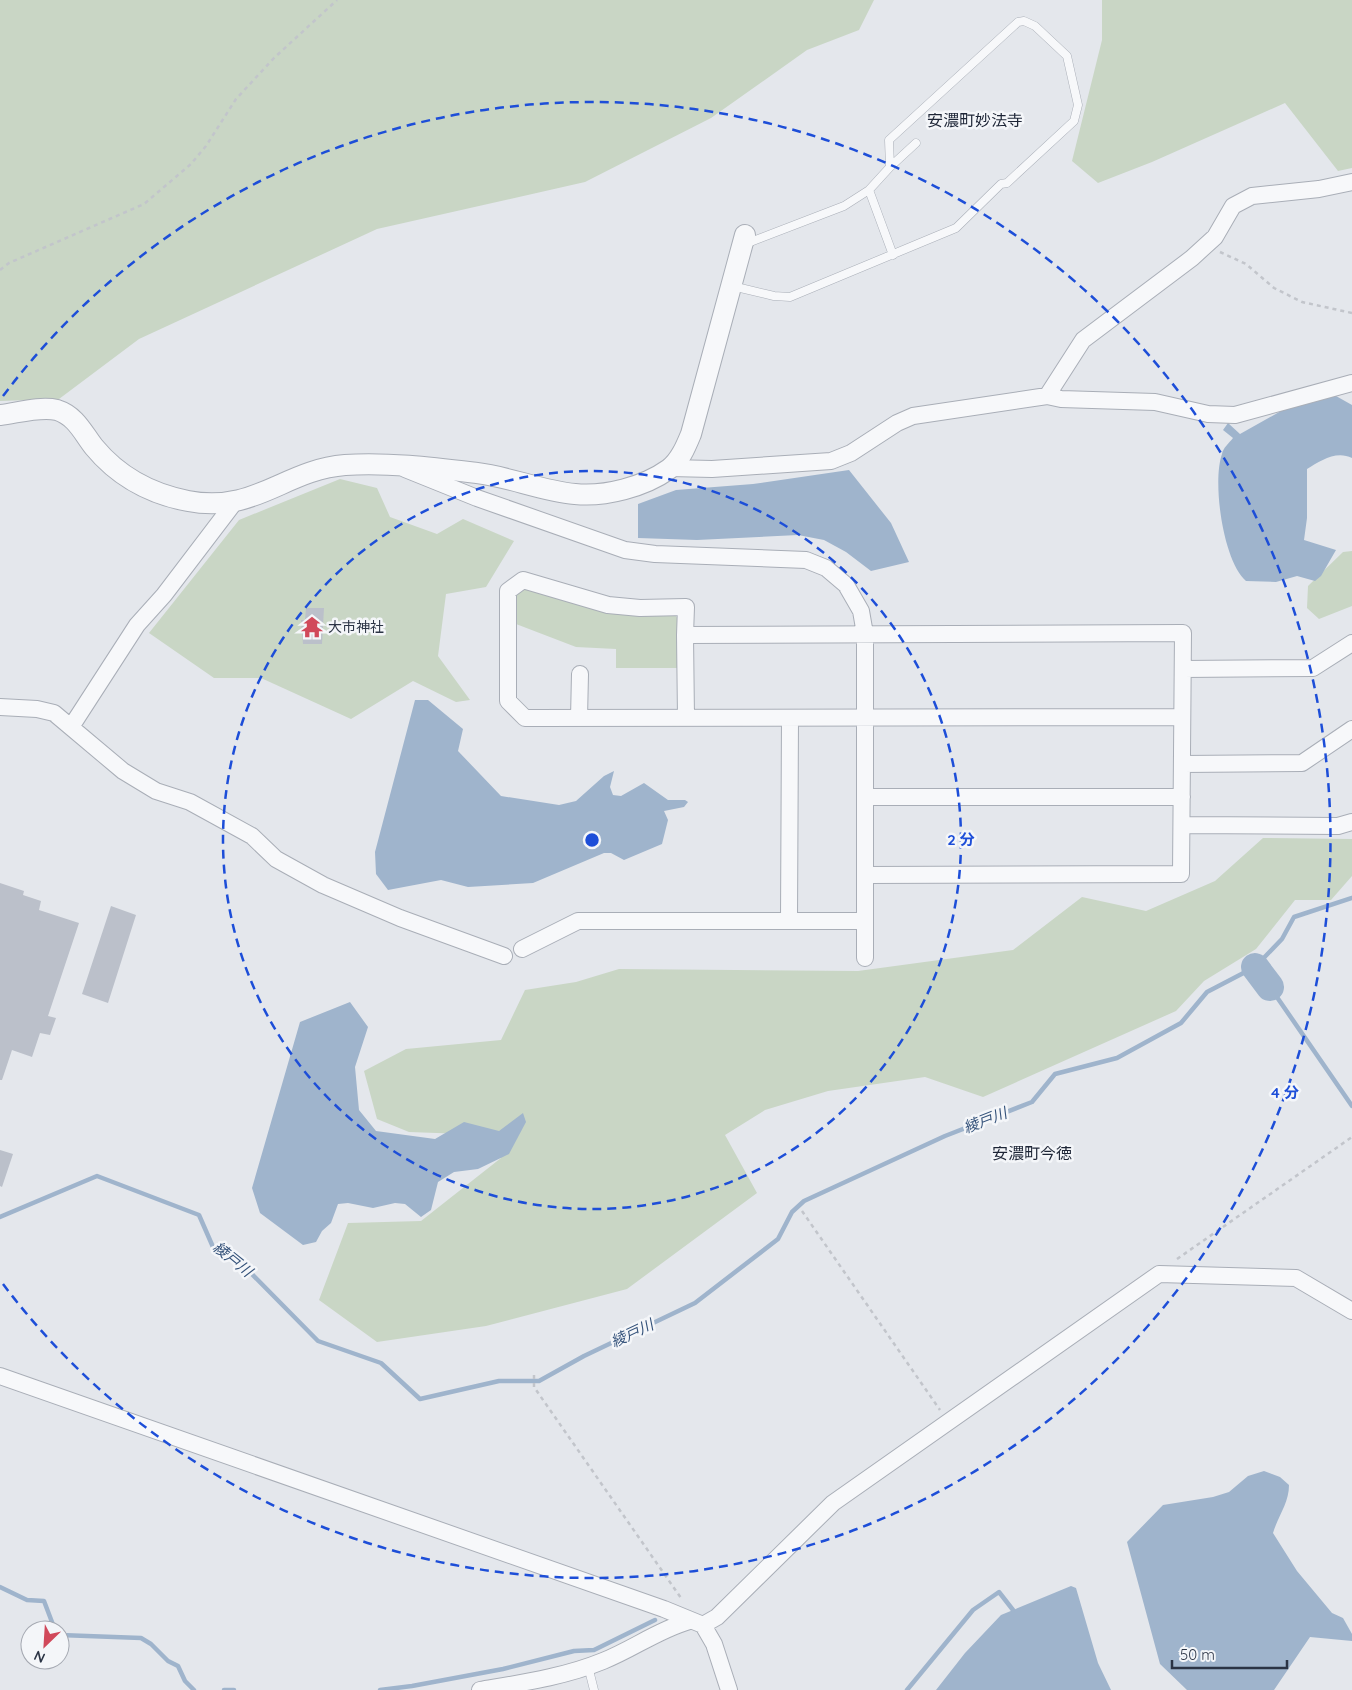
<svg xmlns="http://www.w3.org/2000/svg" width="1352" height="1690" viewBox="0 0 1352 1690" font-family="Quicksand,'Noto Sans JP',sans-serif">
  <style>
    .green { fill: #c9d6c5 }
    .water { fill: #9fb4cc }
    .lines { fill: none; stroke-linecap: round; stroke-linejoin: round }
    .stream { stroke: #9fb4cc; stroke-width: 4.5 }
    .river { stroke: #9fb4cc; stroke-width: 28 }
    .building { fill: #bbc0ca }
    .service-casing { stroke: #a9aeb7; stroke-width: 9 }
    .minor-casing { stroke: #a9aeb7; stroke-width: 18 }
    .tertiary-casing { stroke: #a9aeb7; stroke-width: 22 }
    .path { stroke: #c2c5cb; stroke-width: 2.5; stroke-dasharray: 4 4; stroke-linecap: butt }
    .service { stroke: #f7f8fa; stroke-width: 8 }
    .minor { stroke: #f7f8fa; stroke-width: 16 }
    .tertiary { stroke: #f7f8fa; stroke-width: 20 }
    .ring { fill: none; stroke: #1d4ed8; stroke-width: 2.5; stroke-dasharray: 9 6 }
    .labels { text-anchor: middle; dominant-baseline: central; stroke-width: 5; stroke-linejoin: round; paint-order: stroke }
    .poi-label { font-size: 14px; fill: #2b3445; stroke: #f4f6f9; text-anchor: start }
    .water-label { font-size: 15px; font-style: italic; fill: #34527a; stroke: #f4f6f9 }
    .quarter-label { font-size: 16px; fill: #1d2536; stroke: #f4f6f9 }
    .centre { fill: #1d4ed8; stroke: #f4f6f9; stroke-width: 2.5 }
    .ring-label { font-size: 15px; text-anchor: middle; font-weight: bold; fill: #1d4ed8; stroke: #f4f6f9; stroke-width: 5; stroke-linejoin: round; paint-order: stroke }
  </style>
  <rect width="100%" height="100%" fill="#e4e7ec"/>
  <path class="green" d="M0 0H874L859 30 807 50 711 118 585 182 377 229 139 339 59 399 0 401Z
    M1102 0H1352V168L1338 171 1285 103 1152 162 1098 183 1072 161 1102 40Z
    M340 479 377 488 390 517 437 534 463 519 514 541 486 587 446 594 438 656 470 700 456 702 413 681 351 719 261 678H214L149 633 239 520Z
    M1352 551V606L1319 619 1307 608 1308 586 1343 552Z
    M524 587 642 615H675L679 620 677 668H616V649L576 647 516 624 515 595Z
    M1263 838 1352 839V876L1331 900H1295L1256 949 1204 981 1176 1011 983 1097 925 1077 828 1091 765 1110 725 1135 757 1193 627 1289 486 1326 377 1342 319 1300 348 1223 421 1221 501 1158 492 1135 409 1132 377 1119 364 1071 406 1049 501 1040 525 990 576 982 619 969 858 971 1013 950 1082 897 1146 911 1215 881Z"/>
  <path class="water" d="M1336 396 1352 405V458C1336 450 1320 461 1307 469V518L1304 540 1336 550 1321 576 1315 581 1297 576 1276 582 1246 581C1223 561 1212 482 1222 454 1223 448 1229 443 1233 438L1223 430 1228 423 1240 434 1281 411Z
    M849 470 891 523 909 562 871 571 846 552 824 540 798 535 697 540 638 538V504L676 490 753 484Z
    M415 700H428L463 729 458 751 501 796 559 805 576 801 604 776 614 771 610 787 613 795 621 796 644 783 668 800H685L688 802 684 807 664 811 668 820 662 844 624 860 611 853H604L533 883 468 887 441 880 388 890 376 874 375 852Z
    M350 1002 368 1027 355 1067 359 1110 376 1131 435 1139 464 1122 499 1131 523 1113 526 1122 509 1154 478 1169 454 1172 438 1182 431 1210 421 1217 405 1204 395 1203 373 1208 348 1203 338 1204 331 1223 322 1231 316 1242 303 1245 260 1213 252 1188 300 1022Z
    M1264 1471 1280 1477 1289 1485C1289 1503 1278 1516 1273 1533L1297 1571 1332 1613 1343 1618 1352 1634V1641L1310 1637 1274 1690H1187L1160 1664 1127 1542 1163 1505 1213 1497 1229 1492 1248 1476Z
    M1071 1586 1076 1588 1098 1663 1111 1690H936L965 1653 1001 1615Z"/>
  <g class="lines">
    <path class="stream" d="M1270 987 1352 1106
      M0 1217 97 1176 199 1215 213 1247 243 1265 318 1341 381 1363 420 1399 499 1381H539L584 1356 695 1303 778 1239 792 1212 804 1201 945 1136 1032 1102 1055 1074 1117 1058 1181 1023 1207 992 1255 967 1282 939 1294 917 1352 898
      M0 1587 27 1600 44 1601 55 1630
      M60 1635 141 1638 151 1644 168 1661 178 1666 185 1681 194 1690
      M224 1690H234
      M380 1690 412 1686 503 1669 574 1651 594 1650 655 1620
      M907 1690 973 1610 999 1592 1013 1610"/>
    <path class="river" d="M1255 967 1270 987"/>
  </g>
  <path class="building" d="M306 608H324L322 644H303L301 620H305Z
    M0 883 24 891 23 895 41 901 39 910 79 923 48 1016 56 1018 50 1035 40 1033 32 1057 12 1050 2 1080H0Z
    M111 906 136 915 108 1003 82 994Z
    M0 1150 13 1154 2 1187 0 1186Z"/>
  <g class="lines">
    <g class="service-casing">
      <path id="service" d="M890 167 916 143
        M869 190 893 255
        M732 286 774 296 790 297 956 228 1001 184 1007 183 1074 121 1078 105 1067 56 1035 26 1024 21 1018 22 889 140 890 167 869 190 844 206 745 244
        M588 1666 594 1690"/>
    </g>
    <g class="minor-casing">
      <path id="minor" d="M1047 396 1083 340 1192 258 1215 237 1233 206 1252 196 1319 189 1352 182
        M670 468 712 469 831 461 851 453 897 423 913 416 1047 396 1061 399 1155 402 1208 414 1235 415 1352 383
        M405 469 477 498 625 550 655 554 806 560 826 568 846 585 861 611 865 634V921H578L522 949
        M685 635 686 718
        M1183 669 1313 668 1352 643
        M0 707 37 709 54 713 123 771 156 791 190 802 252 836 276 859 323 885 400 918 504 956
        M579 718 580 674
        M71 727 137 625 164 595 234 503
        M1183 764 1302 763 1352 729
        M865 797H1182
        M1182 825 1338 826 1352 822
        M866 875 1181 874 1183 633 685 635 686 607 640 608 608 605 523 580 508 591V701L525 718 1182 717
        M789 921 790 719
        M865 921V958
        M0 1376 664 1609 703 1625 714 1644 729 1690
        M703 1625 717 1617 833 1503 1159 1274 1296 1278 1352 1311
        M480 1690C521 1683 564 1677 603 1661 633 1649 658 1630 689 1621"/>
    </g>
    <g class="tertiary-casing">
      <path id="tertiary" d="M0 415C17 413 40 406 57 410 76 416 83 433 94 447 118 476 151 494 188 501 255 514 284 470 345 465 387 462 435 468 477 473 510 477 542 491 575 494 605 497 644 487 669 469 680 461 686 446 691 434L745 235"/>
    </g>
    <path class="path" d="M1220 252 1246 264 1274 288 1302 302 1352 313
      M0 270 9 263 144 204 191 164 206 146 236 99 274 58 337 0
      M802 1211 940 1410
      M1177 1259 1352 1137
      M534 1375V1387L681 1598"/>
    <use href="#service" class="service"/>
    <use href="#minor" class="minor"/>
    <use href="#tertiary" class="tertiary"/>
  </g>
  <g class="ring">
    <circle cx="592" cy="840" r="369"/>
    <path d="M3 396A738 738 0 1 1 3 1284"/>
  </g>
  <defs>
    <g id="temple-bare" transform="scale(1.725)"><path d="M0-6L5-2H3V0L6.5 2.5H4V6H1.5V3h-3V6H-4V2.5H-6.5L-3 0V-2H-5Z" fill="#d1495b" stroke="#f4f6f9" stroke-width="2.5" paint-order="stroke"/></g>
  </defs>
  <g fill-rule="evenodd">
    <use href="#temple-bare" x="312" y="627"/>
  </g>
  <g class="labels">
    <g class="poi-label">
      <text x="328" y="627">大市神社</text>
    </g>
    <g class="water-label">
      <text transform="translate(985 1120) rotate(-21)">綾戸川</text>
      <text transform="translate(233 1259) rotate(39)">綾戸川</text>
      <text transform="translate(632 1333) rotate(-25)">綾戸川</text>
    </g>
    <g class="quarter-label">
      <text x="975" y="120">安濃町妙法寺</text>
      <text x="1032" y="1153">安濃町今徳</text>
    </g>
  </g>
  <circle cx="592" cy="840" r="8" class="centre"/>
  <g class="ring-label">
    <text x="961" y="845">2 分</text>
    <text x="1285" y="1098">4 分</text>
  </g>
  <g transform="translate(45 1645) rotate(205)"><circle r="24" fill="#f4f6f9" stroke="#a4a8b1"/>
  <path d="M0-4L9 19L0 12L-9 19Z" fill="#d1495b"/>
  <text y="-8" font-size="14" font-weight="bold" text-anchor="middle" fill="#2b3445">N</text>
  </g>
  <path d="M1172 1660v8h115v-8" fill="none" stroke="#2b3445" stroke-width="2.5"/>
  <text x="1180" y="1660" font-size="15" fill="#2b3445" stroke="#f4f6f9" stroke-width="4" paint-order="stroke">50 m</text>
</svg>
